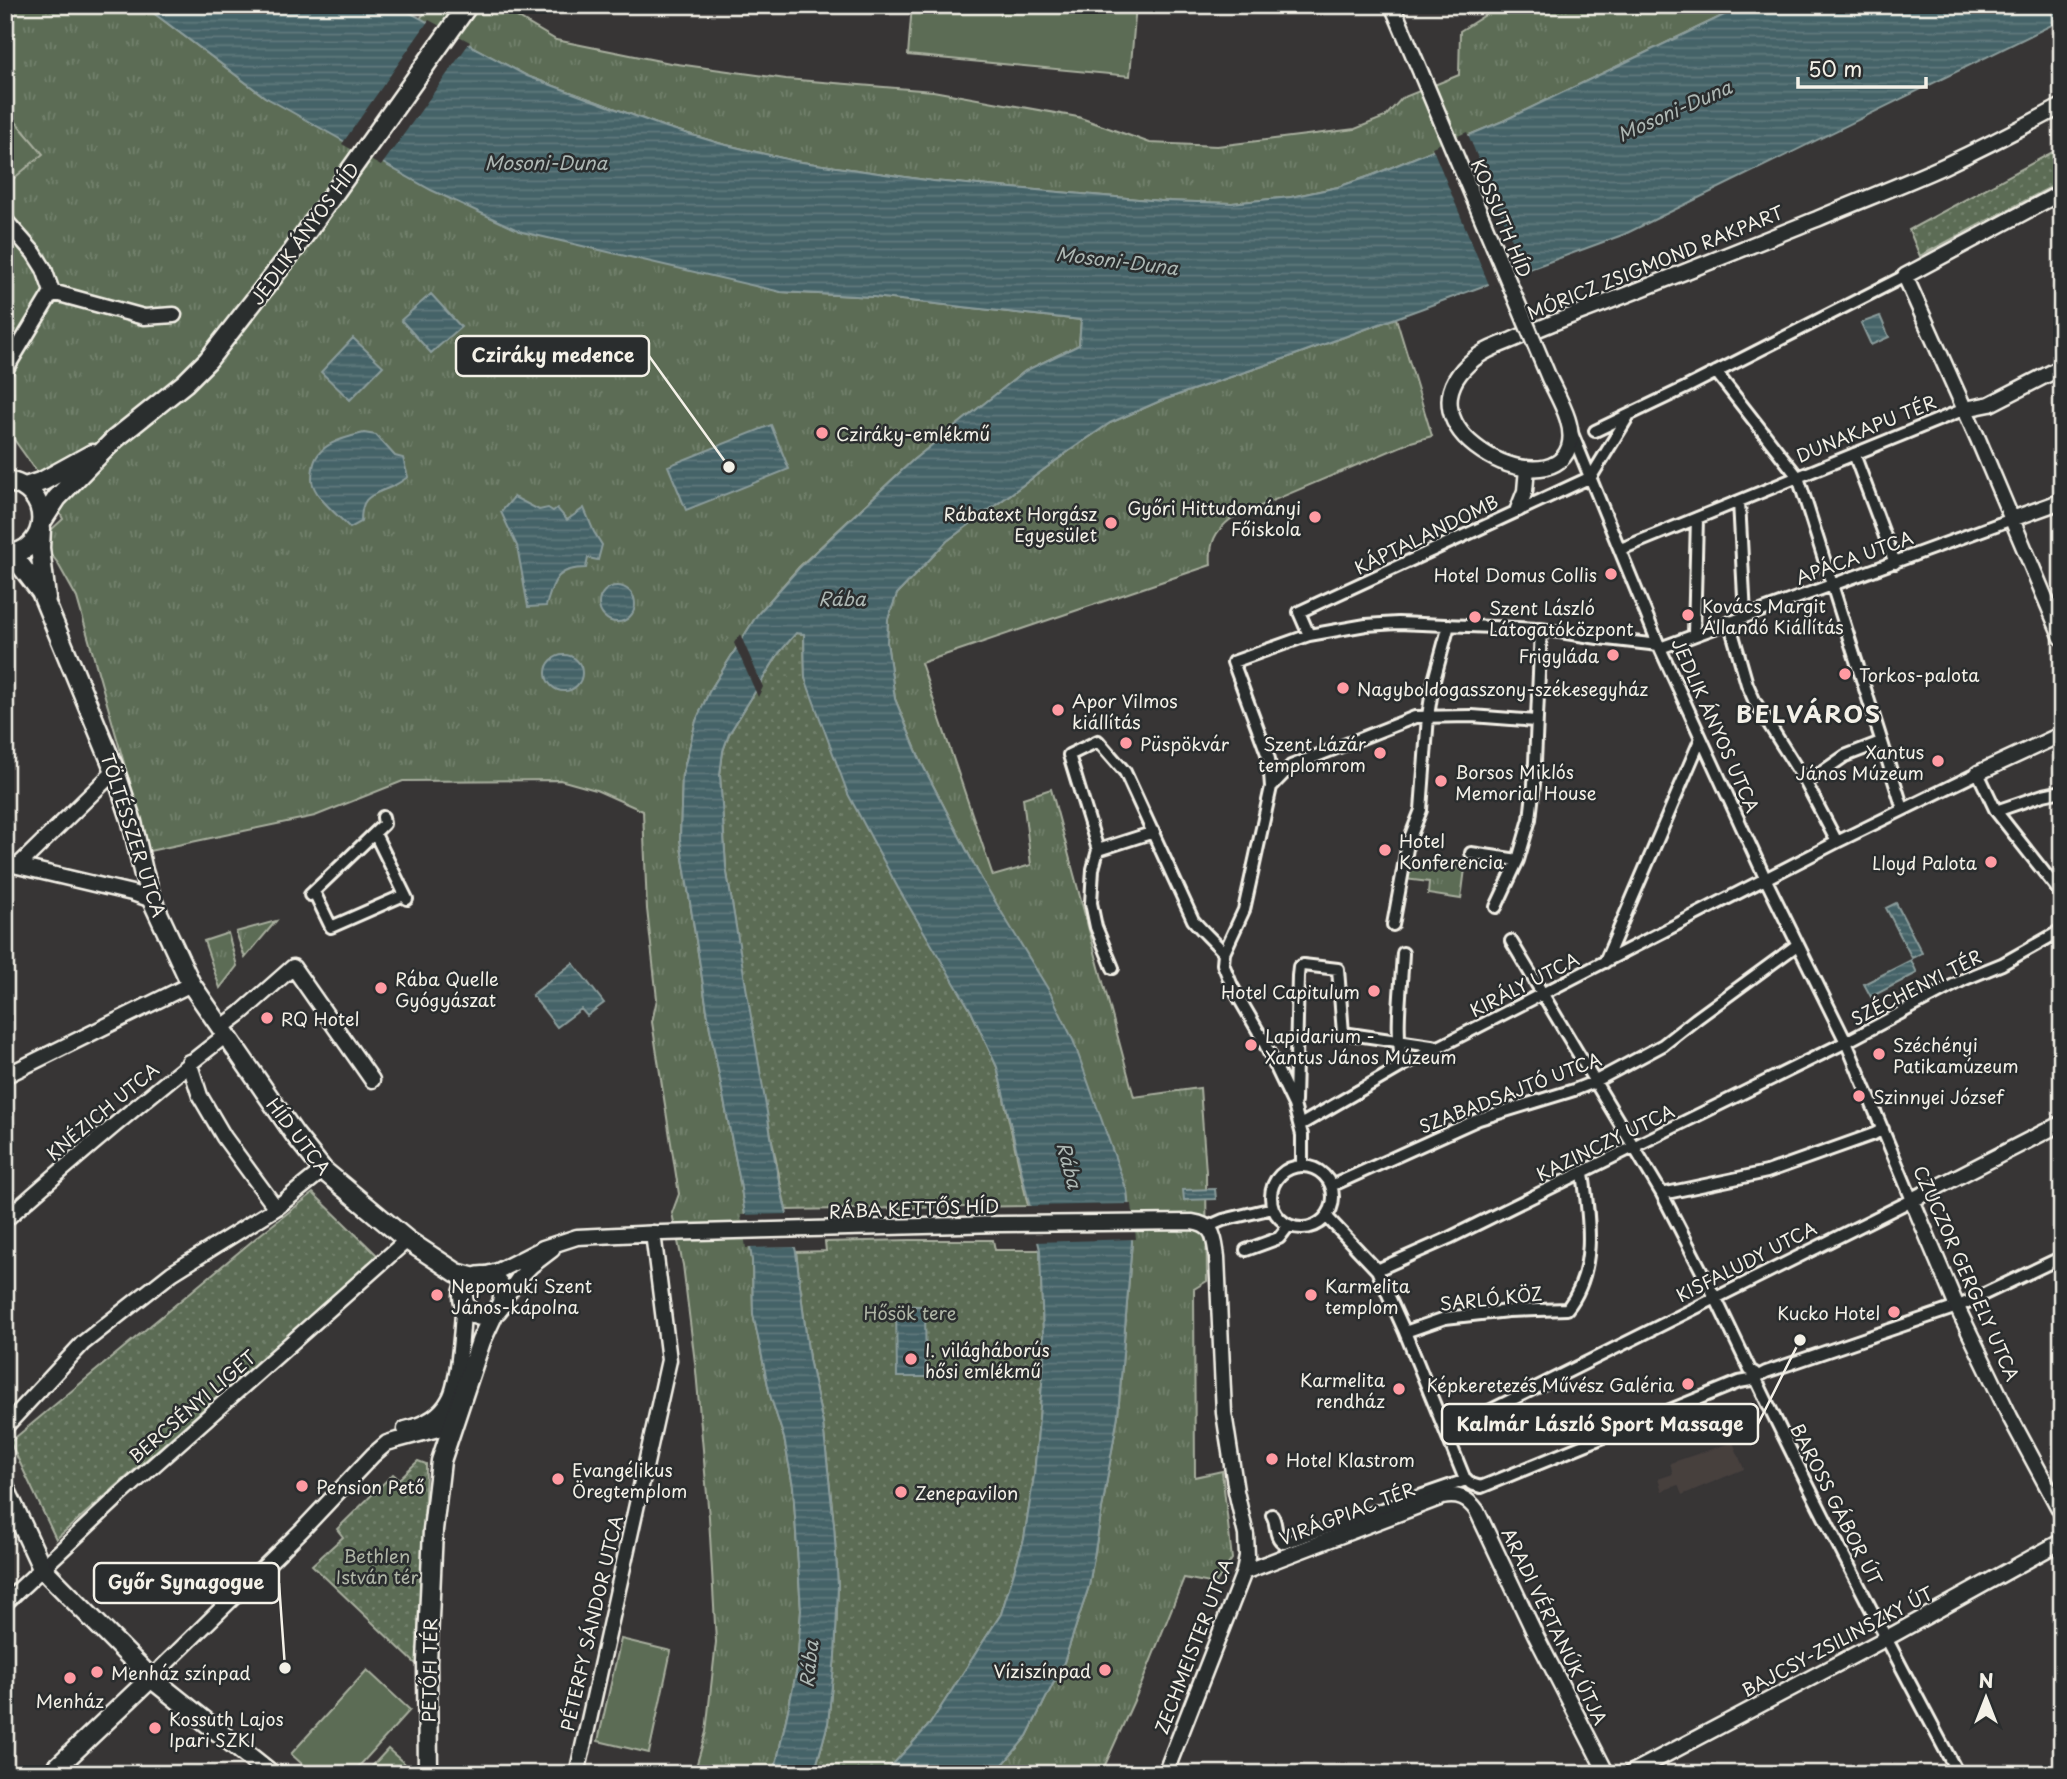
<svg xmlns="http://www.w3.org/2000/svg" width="2067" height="1779" viewBox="0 0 2067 1779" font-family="'Playpen Sans',sans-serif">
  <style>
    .built { fill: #463f3e }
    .grass { fill: url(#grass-tufts); stroke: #a8ae9e; stroke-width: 2 }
    .park { fill: url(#park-dots); stroke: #a8ae9e; stroke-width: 2 }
    .garden { fill: #5b6c55; stroke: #a8ae9e; stroke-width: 2 }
    .water { fill: url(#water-rules); stroke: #8b9c9b; stroke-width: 2 }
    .pier { fill: #373535 }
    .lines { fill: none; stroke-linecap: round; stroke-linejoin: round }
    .pedestrian-casing { stroke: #f4f1e8; stroke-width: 16 }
    .minor-casing { stroke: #f4f1e8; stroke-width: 19 }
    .tertiary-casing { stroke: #f4f1e8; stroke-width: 23 }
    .pedestrian { stroke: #2a2d2e; stroke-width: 10 }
    .minor { stroke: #2a2d2e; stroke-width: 14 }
    .tertiary { stroke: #2a2d2e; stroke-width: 18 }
    .minor-bridge-casing { stroke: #f4f1e8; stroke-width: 19; stroke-linecap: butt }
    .minor-bridge { stroke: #2a2d2e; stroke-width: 14 }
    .poi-dot { fill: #ff9aa2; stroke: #2a2d2e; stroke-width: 2.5 }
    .labels { text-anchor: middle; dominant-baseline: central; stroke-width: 5; stroke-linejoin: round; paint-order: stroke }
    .street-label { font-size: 18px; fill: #f4f1e8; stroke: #2a2d2e }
    .poi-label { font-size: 18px; fill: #f4f1e8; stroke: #2a2d2e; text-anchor: start }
    .park-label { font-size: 18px; fill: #afb5a6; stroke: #2a2d2e }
    .water-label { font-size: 19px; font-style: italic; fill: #aeb8b4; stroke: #2a2d2e }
    .district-label { font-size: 24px; font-weight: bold; letter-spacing: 2px; fill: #f4f1e8; stroke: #2a2d2e }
    .leader { fill: none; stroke: #f4f1e8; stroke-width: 2.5 }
    .callout-dot { fill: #f4f1e8; stroke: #2a2d2e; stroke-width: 2.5 }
    .callout { fill: #2a2d2e; stroke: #f4f1e8; stroke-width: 2.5 }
    .callout-label { font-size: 19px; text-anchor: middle; font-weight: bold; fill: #f4f1e8 }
  </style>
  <defs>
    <pattern id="grass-tufts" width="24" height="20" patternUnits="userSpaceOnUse" patternTransform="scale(1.75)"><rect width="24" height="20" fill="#5b6c55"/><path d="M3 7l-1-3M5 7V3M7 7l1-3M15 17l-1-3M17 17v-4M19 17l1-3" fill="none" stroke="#73816d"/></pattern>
    <pattern id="park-dots" width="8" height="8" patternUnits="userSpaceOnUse" patternTransform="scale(1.75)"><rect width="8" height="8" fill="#5b6c55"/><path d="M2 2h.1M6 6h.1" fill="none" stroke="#73816d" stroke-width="1.8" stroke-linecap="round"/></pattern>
    <pattern id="water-rules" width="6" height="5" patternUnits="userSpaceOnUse" patternTransform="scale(1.75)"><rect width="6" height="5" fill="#456367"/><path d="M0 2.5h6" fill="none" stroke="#607a7d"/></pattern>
  </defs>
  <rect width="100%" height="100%" fill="#373535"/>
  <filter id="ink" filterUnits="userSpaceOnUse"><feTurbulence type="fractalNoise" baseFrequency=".0143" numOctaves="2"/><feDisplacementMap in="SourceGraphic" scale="14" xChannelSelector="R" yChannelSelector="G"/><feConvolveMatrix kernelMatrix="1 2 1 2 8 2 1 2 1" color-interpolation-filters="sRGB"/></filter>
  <g filter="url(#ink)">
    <path class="built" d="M1733 1442 1744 1469 1682 1495 1678 1485 1662 1491 1658 1479 1673 1474 1670 1463Z"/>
    <path class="grass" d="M5 5H143L265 97 781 292 874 297 1081 320 1079 345 1025 371 913 460 799 567 757 615 709 692 696 721 682 776 680 839 710 1029 740 1182 752 1260 753 1314 770 1395 784 1438 793 1486 801 1610 797 1669 774 1774H694L706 1732 716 1642 709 1517 696 1371 683 1265 672 1213 679 1194 652 1022 657 999 647 909 643 811 596 790 560 780 403 781 315 816 149 851 77 598 57 562 40 540 63 519 43 480 5 427Z
      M430 5H502L512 14 556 40 670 63 786 79 933 91 1078 117 1150 143 1217 146 1355 129 1385 117 1402 98 1459 75 1460 31 1487 14 1514 5H1745L1503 121 1373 175 1338 187 1291 197 1232 203 1161 201 933 181 795 161 722 144 662 126 527 76 420 19Z
      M1396 318 1432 436 1411 442 1232 518C1215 531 1209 543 1211 565L921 663 993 876 1031 865 1023 798 1051 789 1134 1097 1200 1088 1206 1172 1207 1281 1194 1289 1195 1477 1222 1471 1232 1559 1215 1584 1184 1578 1141 1685 1101 1774H995L1027 1736 1064 1662 1089 1586 1118 1415 1132 1241 1127 1191 981 878 921 762 895 699 887 642 888 619 897 594 947 541 1069 451 1110 423 1160 401 1292 356Z
      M1433 863 1465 869 1461 899 1428 894 1429 882 1404 879 1408 865Z
      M276 921 245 958 236 932Z
      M228 933 237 966 220 988 204 941Z"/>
    <path class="park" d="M2062 147V181L1920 256 1909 230Z
      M796 633 804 634 805 678 937 951 971 1011 997 1067 1028 1206 786 1210 764 1101 726 867 720 775 723 751 729 734 779 653Z
      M313 1193 378 1256 56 1539 10 1442 257 1237Z
      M910 1240H993L995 1250H1040L1044 1361 1034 1476 1024 1539 1001 1614 930 1724 884 1774H814L828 1723 835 1656 838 1586 834 1525 823 1424 809 1359 796 1252 826 1251 825 1242Z
      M418 1461 426 1464V1469L419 1667 312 1565 343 1537 337 1529 393 1474 399 1479Z"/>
    <path class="garden" d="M912 5H1136L1130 76 908 55Z
      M5 109 43 154 7 184 5 181Z
      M621 1639 671 1651 649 1753 598 1741Z
      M367 1670 410 1710 352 1774H313L291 1754Z
      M388 1749 413 1771 411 1774H365Z"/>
    <path class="water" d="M143 5H396L527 76 662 126 722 144 795 161 933 181 1161 201 1232 203 1291 197 1338 187 1373 175 1503 121 1745 5H2062V20L1625 234 1292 356 1160 401 1110 423 1069 451 947 541 897 594 888 619 887 642 895 699 921 762 981 878 1051 994 1073 1040 1127 1191 1132 1241 1118 1415 1089 1586 1064 1662 1027 1736 995 1774H884L930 1724 1001 1614 1024 1539 1034 1476 1044 1361 1040 1250 997 1067 971 1011 898 888 848 794 805 678 804 634 796 633 779 653 729 734 723 751 720 775 726 867 777 1172 796 1252 809 1359 823 1424 834 1525 838 1586 835 1656 828 1723 814 1774H774L797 1669 801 1610 793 1486 784 1438 770 1395 753 1314 752 1260 740 1182 710 1029 680 839 682 776 696 721 709 692 757 615 799 568 913 460 1025 371 1079 345 1081 320 874 297 781 292 522 232 431 190 265 97Z
      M431 294 461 327 431 353 401 320Z
      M1880 316 1889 337 1871 345 1861 323Z
      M353 338 383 366 350 400 321 372Z
      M771 425 789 469 686 510 668 466Z
      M364 433 376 435 395 456 403 458 408 477C403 480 398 484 393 486 372 496 361 494 361 522L350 528C338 515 319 501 313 485 311 480 312 474 313 468 316 444 343 438 364 433Z
      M514 497 539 510 548 508 553 511 557 508 567 520 584 508 594 532 602 545 598 560 588 558 586 568C556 568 554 580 546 606L528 607 517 546 501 512Z
      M599 604a18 18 0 1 1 36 0a18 18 0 1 1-36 0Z
      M546 673a18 18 0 1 1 36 0a18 18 0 1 1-36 0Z
      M1896 903 1922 953 1912 958 1886 908Z
      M1911 960 1917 973 1871 997 1864 984Z
      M573 963 604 1003 587 1016 581 1009 557 1027 532 995Z
      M1215 1189 1216 1199 1184 1200 1183 1190Z
      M896 1306H925L926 1377H897Z"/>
    <path class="pier" d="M429 20 470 42 381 166 342 144Z
      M1467 132 1526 274 1490 287 1432 147Z
      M740 634 763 687 758 697 734 643Z
      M1132 1204 1136 1239 1034 1242 1025 1206Z
      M790 1214 798 1247 746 1248 741 1215Z"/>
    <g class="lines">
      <g class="pedestrian-casing">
        <path id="pedestrian" d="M1716 372 1798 477 1903 809
          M1595 431 1685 388 1905 276
          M1854 454 1895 563
          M1591 477 1629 415
          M1739 501 1745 616
          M1621 549 1965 409
          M1729 621 1747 684 1755 702 1806 783 1837 842
          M1694 634 1697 518
          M1309 635 1299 612 1591 477
          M1660 648 2012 519
          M1806 783 1845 756 1881 742
          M1271 787 1291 766 1415 717 1472 716 1536 721
          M1996 811 2043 795 2062 791
          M375 834 407 899
          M1098 850 1154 832
          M1471 853 1518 860
          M314 892 331 927 404 895
          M310 895 384 824 383 817
          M1496 907 1518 860 1530 819 1534 784 1541 629
          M1393 925 1408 843 1421 810 1428 716 1433 684 1449 625
          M2057 932 2062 945
          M1511 941 1662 1194 1716 1299 1750 1370 1755 1373V1377C1819 1511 1888 1643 1958 1774
          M1605 962 1701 738
          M1113 968 1096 927 1091 903 1093 869 1098 850 1069 755 1098 741 1125 772 1193 920C1203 932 1214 941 1224 953
          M1402 1066C1395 1027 1401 992 1403 953
          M1295 1102 1298 976 1299 967 1303 965 1338 969 1343 1033 1438 1047
          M1300 1125 1402 1066 1837 842 1978 773 1996 811 2062 895
          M1271 1197a31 31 0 1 1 62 0a31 31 0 1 1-62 0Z
          M1302 1166V1135L1294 1105 1261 1036 1232 986 1223 964 1224 953 1244 910 1271 787 1269 759 1233 662 1309 635 1366 625 1398 623 1541 629 1598 638 1659 645
          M1331 1186 1479 1119 1574 1090 1594 1082 1663 1045 1696 1019 1797 945
          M1662 1194 1767 1172 1874 1134 1883 1129
          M1327 1217 1377 1270 1405 1332 1464 1477 1471 1484 1481 1487 1739 1382 1751 1380 1766 1372 1957 1307 2062 1257
          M1207 1227 1223 1220 1273 1208
          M1246 1250 1279 1238 1289 1225
          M1377 1270 1449 1238 1846 1042 1965 979 2002 964 2062 930
          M1405 1332 1445 1318 1508 1311 1567 1309C1598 1270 1589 1218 1583 1173
          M1447 1432 1912 1200 1846 1042 1766 880 1660 648 1572 433
          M1272 1515C1278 1524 1273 1537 1284 1543L1466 1480"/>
      </g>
      <g class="minor-casing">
        <path id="minor" d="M1392 5 1421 73
          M2062 192 1905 276 1978 439 2062 638
          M5 220 34 253 44 269 52 292 5 370
          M52 292 144 317 174 315
          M1549 378C1558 398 1576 425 1569 447 1548 508 1390 427 1474 359 1485 350 1499 345 1512 340 1533 331 1554 322 1576 314 1656 284 1737 251 1817 219 1859 201 1902 185 1944 166 1984 147 2023 127 2062 106
          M1965 409 1990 404 2062 367
          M1518 509 1525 491 1527 468
          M2012 519 2062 501
          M1978 773 2062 734
          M5 863 132 893 152 900
          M18 866 115 771
          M221 1028 241 1013 293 967 372 1080
          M189 1062 200 1096 224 1137 276 1208
          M5 1076 191 984
          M2062 1123 1912 1200 1957 1307 2010 1417 2062 1514
          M5 1220C77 1156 150 1094 226 1035
          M480 1276 498 1271 543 1248 577 1237 661 1233 999 1224 1192 1222C1215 1225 1214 1238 1217 1257L1224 1413 1236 1491 1246 1535 1247 1556 1244 1572 1165 1774
          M503 1301 518 1279 531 1266 552 1250
          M5 1427 83 1343 172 1273 276 1208 323 1170
          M405 1429C423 1425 440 1417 449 1400 460 1382 462 1322 464 1299
          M1244 1572 1442 1497C1458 1494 1468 1498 1477 1511L1536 1636 1607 1774
          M5 1603 118 1497 407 1240
          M151 1678 302 1530 373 1455 387 1443 397 1440 438 1429 446 1423 456 1412
          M577 1774 669 1360 653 1233
          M1629 1774 1896 1633 2062 1541"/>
      </g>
      <g class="tertiary-casing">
        <path id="tertiary" d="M5 481C54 487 53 552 5 555
          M25 487 43 481 92 454
          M42 521 57 498 90 464 115 439 185 383 208 360 293 251 468 5
          M41 528 40 548 46 598
          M12 554 41 592 115 771 132 822 143 871 152 900 191 984 295 1135 323 1170 407 1240 457 1273 475 1278
          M463 1296a20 20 0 1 1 40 0a20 20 0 1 1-40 0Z
          M5 1488 42 1568 151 1678 271 1774
          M50 1774 151 1678
          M428 1774 427 1662 433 1530 441 1461 481 1341 494 1313"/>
      </g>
      <use href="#pedestrian" class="pedestrian"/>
      <use href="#minor" class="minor"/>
      <use href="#tertiary" class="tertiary"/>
      <g class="minor-bridge-casing">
        <path id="minor-bridge" d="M1421 73 1549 378"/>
      </g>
      <use href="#minor-bridge" class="minor-bridge"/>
    </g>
  </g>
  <g class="poi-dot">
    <circle cx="822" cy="433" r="7"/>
    <circle cx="1315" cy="517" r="7"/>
    <circle cx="1111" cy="523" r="7"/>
    <circle cx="1611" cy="574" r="7"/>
    <circle cx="1688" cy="615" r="7"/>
    <circle cx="1475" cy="617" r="7"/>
    <circle cx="1613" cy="655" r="7"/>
    <circle cx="1845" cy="674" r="7"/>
    <circle cx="1343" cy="688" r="7"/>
    <circle cx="1058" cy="710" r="7"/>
    <circle cx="1126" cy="743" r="7"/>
    <circle cx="1380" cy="753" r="7"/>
    <circle cx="1938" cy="761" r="7"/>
    <circle cx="1441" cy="781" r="7"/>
    <circle cx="1385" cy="850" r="7"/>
    <circle cx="1991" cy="862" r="7"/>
    <circle cx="381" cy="988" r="7"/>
    <circle cx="1374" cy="991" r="7"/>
    <circle cx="267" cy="1018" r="7"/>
    <circle cx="1251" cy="1045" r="7"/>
    <circle cx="1879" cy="1054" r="7"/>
    <circle cx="1859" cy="1096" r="7"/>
    <circle cx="437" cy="1295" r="7"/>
    <circle cx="1311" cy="1295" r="7"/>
    <circle cx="1894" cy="1312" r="7"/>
    <circle cx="911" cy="1359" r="7"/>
    <circle cx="1688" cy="1384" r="7"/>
    <circle cx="1399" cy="1389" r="7"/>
    <circle cx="1272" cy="1459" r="7"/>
    <circle cx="558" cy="1479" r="7"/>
    <circle cx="302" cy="1486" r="7"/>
    <circle cx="901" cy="1492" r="7"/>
    <circle cx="1105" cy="1670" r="7"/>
    <circle cx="97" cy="1672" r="7"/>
    <circle cx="70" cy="1678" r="7"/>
    <circle cx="155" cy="1728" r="7"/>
  </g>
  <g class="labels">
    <g class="street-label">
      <text transform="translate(1502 218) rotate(67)">KOSSUTH HÍD</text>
      <text transform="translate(304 233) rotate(-54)">JEDLIK ÁNYOS HÍD</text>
      <text transform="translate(1655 262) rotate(-22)">MÓRICZ ZSIGMOND RAKPART</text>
      <text transform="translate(1866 428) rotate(-22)">DUNAKAPU TÉR</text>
      <text transform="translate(1426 534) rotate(-26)">KÁPTALANDOMB</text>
      <text transform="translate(1854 557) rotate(-20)">APÁCA UTCA</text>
      <text transform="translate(1716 725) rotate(66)">JEDLIK ÁNYOS UTCA</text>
      <text transform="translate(134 835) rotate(72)">TÖLTÉSSZER UTCA</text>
      <text transform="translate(1524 984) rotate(-27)">KIRÁLY UTCA</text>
      <text transform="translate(1916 987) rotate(-27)">SZÉCHENYI TÉR</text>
      <text transform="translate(1510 1092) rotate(-21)">SZABADSAJTÓ UTCA</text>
      <text transform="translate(102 1111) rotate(-40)">KNÉZICH UTCA</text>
      <text transform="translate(299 1136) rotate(52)">HÍD UTCA</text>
      <text transform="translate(1605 1142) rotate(-26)">KAZINCZY UTCA</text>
      <text transform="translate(914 1208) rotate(-2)">RÁBA KETTŐS HÍD</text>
      <text transform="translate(1746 1261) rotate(-27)">KISFALUDY UTCA</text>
      <text transform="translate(1967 1273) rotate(66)">CZUCZOR GERGELY UTCA</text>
      <text transform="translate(1491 1298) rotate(-6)">SARLÓ KÖZ</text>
      <text transform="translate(192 1406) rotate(-41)">BERCSÉNYI LIGET</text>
      <text transform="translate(1837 1504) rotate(63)">BAROSS GÁBOR ÚT</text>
      <text transform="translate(1347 1513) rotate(-21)">VIRÁGPIAC TÉR</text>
      <text transform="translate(591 1623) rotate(-77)">PÉTERFY SÁNDOR UTCA</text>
      <text transform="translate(1555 1626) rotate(64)">ARADI VÉRTANÚK ÚTJA</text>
      <text transform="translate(1837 1641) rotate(-28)">BAJCSY-ZSILINSZKY ÚT</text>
      <text transform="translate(1193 1646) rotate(-69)">ZECHMEISTER UTCA</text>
      <text transform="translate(429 1670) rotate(-89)">PETŐFI TÉR</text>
    </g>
    <g class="poi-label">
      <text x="836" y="433">Cziráky-emlékmű</text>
      <text x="1301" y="507" text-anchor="end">Győri Hittudományi<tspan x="1301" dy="21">Főiskola</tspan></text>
      <text x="1097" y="513" text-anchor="end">Rábatext Horgász<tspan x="1097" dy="21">Egyesület</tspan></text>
      <text x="1597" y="574" text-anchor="end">Hotel Domus Collis</text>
      <text x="1702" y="605">Kovács Margit<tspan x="1702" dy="21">Állandó Kiállítás</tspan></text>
      <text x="1489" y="607">Szent László<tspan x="1489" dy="21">Látogatóközpont</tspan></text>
      <text x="1599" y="655" text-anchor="end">Frigyláda</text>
      <text x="1859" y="674">Torkos-palota</text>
      <text x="1357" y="688">Nagyboldogasszony-székesegyház</text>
      <text x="1072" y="700">Apor Vilmos<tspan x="1072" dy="21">kiállítás</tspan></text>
      <text x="1140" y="743">Püspökvár</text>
      <text x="1366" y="743" text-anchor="end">Szent Lázár<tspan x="1366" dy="21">templomrom</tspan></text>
      <text x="1924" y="751" text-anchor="end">Xantus<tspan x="1924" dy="21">János Múzeum</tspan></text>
      <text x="1455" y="771">Borsos Miklós<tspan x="1455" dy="21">Memorial House</tspan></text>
      <text x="1399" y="840">Hotel<tspan x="1399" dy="21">Konferencia</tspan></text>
      <text x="1977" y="862" text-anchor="end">Lloyd Palota</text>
      <text x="395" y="978">Rába Quelle<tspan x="395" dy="21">Gyógyászat</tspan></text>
      <text x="1360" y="991" text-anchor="end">Hotel Capitulum</text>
      <text x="281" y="1018">RQ Hotel</text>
      <text x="1265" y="1035">Lapidarium -<tspan x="1265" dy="21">Xantus János Múzeum</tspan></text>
      <text x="1893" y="1044">Széchényi<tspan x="1893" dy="21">Patikamúzeum</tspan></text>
      <text x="1873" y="1096">Szinnyei József</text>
      <text x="451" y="1285">Nepomuki Szent<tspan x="451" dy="21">János-kápolna</tspan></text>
      <text x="1325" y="1285">Karmelita<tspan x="1325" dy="21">templom</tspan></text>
      <text x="1880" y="1312" text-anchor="end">Kucko Hotel</text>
      <text x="925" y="1349">I. világháborús<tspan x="925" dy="21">hősi emlékmű</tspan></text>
      <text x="1385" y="1379" text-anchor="end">Karmelita<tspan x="1385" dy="21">rendház</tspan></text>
      <text x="1674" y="1384" text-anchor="end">Képkeretezés Művész Galéria</text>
      <text x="1286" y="1459">Hotel Klastrom</text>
      <text x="572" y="1469">Evangélikus<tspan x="572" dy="21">Öregtemplom</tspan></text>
      <text x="316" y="1486">Pension Pető</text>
      <text x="915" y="1492">Zenepavilon</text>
      <text x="1091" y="1670" text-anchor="end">Víziszínpad</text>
      <text x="111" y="1672">Menház színpad</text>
      <text x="70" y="1700" text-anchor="middle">Menház</text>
      <text x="169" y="1718">Kossuth Lajos<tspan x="169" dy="21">Ipari SZKI</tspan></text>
    </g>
    <g class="park-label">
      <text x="910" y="1312">Hősök tere</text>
      <text x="377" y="1555">Bethlen<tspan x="377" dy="21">István tér</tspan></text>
    </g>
    <g class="water-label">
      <text transform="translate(1674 110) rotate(-24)">Mosoni-Duna</text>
      <text x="546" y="162">Mosoni-Duna</text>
      <text transform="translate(1117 260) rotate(7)">Mosoni-Duna</text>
      <text x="842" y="598">Rába</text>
      <text transform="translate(1070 1165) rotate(75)">Rába</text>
      <text transform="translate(808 1664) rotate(-84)">Rába</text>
    </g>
    <g class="district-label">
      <text x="1809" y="713">BELVÁROS</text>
    </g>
  </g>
  <path class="leader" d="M729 467L649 356M1800 1340L1758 1424M285 1668L279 1583"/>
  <g class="callout-dot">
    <circle cx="729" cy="467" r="7"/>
    <circle cx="1800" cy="1340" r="7"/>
    <circle cx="285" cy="1668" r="7"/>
  </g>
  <g class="callout">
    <rect x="456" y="336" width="193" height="40" rx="7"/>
    <rect x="1442" y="1404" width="316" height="40" rx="7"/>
    <rect x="94" y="1563" width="185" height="40" rx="7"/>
  </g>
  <g class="callout-label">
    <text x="553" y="362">Cziráky medence</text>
    <text x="1600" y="1431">Kalmár László Sport Massage</text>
    <text x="186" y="1589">Győr Synagogue</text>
  </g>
  <rect width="2067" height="1779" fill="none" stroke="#2a2d2e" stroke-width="28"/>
  <rect x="14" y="14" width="2039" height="1751" fill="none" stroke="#f4f1e8" stroke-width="2.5" filter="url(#ink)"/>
  <g transform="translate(1986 1698)" stroke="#2a2d2e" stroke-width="5" paint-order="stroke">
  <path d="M0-5L12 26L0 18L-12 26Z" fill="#f4f1e8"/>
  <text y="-10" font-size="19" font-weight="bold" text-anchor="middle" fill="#f4f1e8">N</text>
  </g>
  <path d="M1798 77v10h128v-10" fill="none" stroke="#f4f1e8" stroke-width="3.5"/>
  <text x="1808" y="77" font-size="21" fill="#f4f1e8" stroke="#2a2d2e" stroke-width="5" paint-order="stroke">50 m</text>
</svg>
